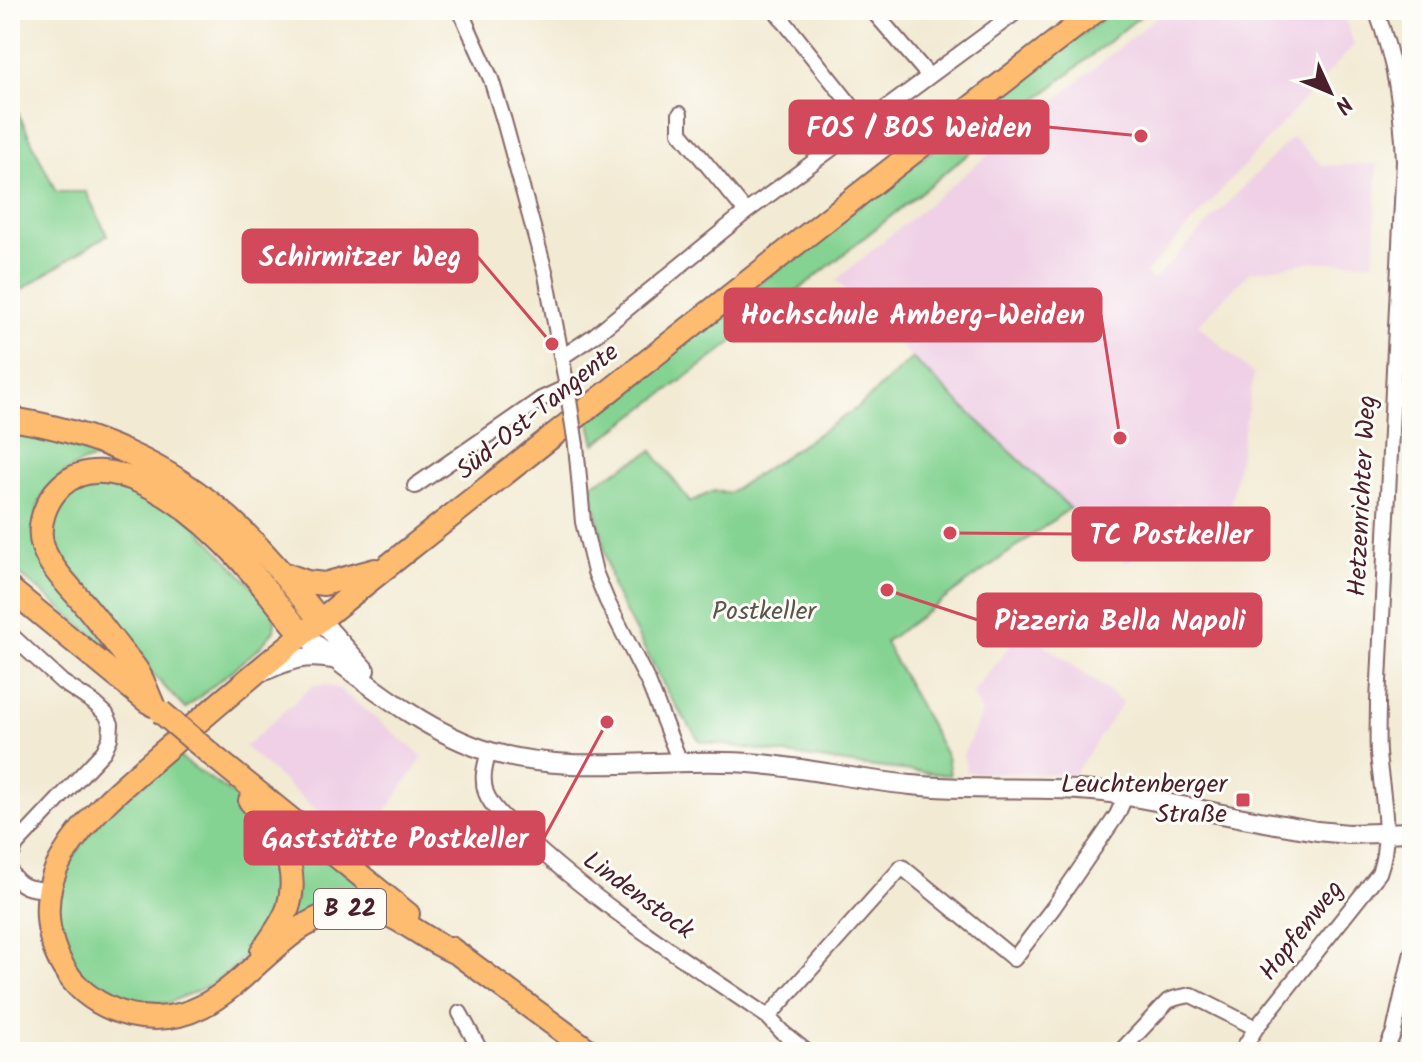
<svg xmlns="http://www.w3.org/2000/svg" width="1422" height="1062" viewBox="0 0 1422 1062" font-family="Kalam,sans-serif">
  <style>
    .built { fill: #efd0e6 }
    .green { fill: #84d392; stroke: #67795e; stroke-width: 2 }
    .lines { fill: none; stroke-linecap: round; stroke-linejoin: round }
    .minor-casing { stroke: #856666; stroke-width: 18 }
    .tertiary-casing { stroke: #856666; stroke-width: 22 }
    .primary-casing { stroke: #856666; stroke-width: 26 }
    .minor { stroke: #fff; stroke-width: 14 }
    .tertiary { stroke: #fff; stroke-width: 18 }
    .primary { stroke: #fdbc70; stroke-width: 22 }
    .minor-bridge-casing { stroke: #856666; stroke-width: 18; stroke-linecap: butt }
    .primary-bridge-casing { stroke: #856666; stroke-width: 26; stroke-linecap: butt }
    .minor-bridge { stroke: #fff; stroke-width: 14 }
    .primary-bridge { stroke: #fdbc70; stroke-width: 22 }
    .poi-dot { fill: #d1495b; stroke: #fdfcf7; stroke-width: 3 }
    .labels { text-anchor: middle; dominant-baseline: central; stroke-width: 6; stroke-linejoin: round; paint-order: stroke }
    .shield { fill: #fdfcf7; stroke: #806168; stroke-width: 2 }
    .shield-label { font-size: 24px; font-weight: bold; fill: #4a1f2b }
    .street-label { font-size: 26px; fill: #4a1f2b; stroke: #fdfcf7 }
    .park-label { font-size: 26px; fill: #5b554a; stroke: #fdfcf7 }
    .poi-label { font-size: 26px; fill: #4a1f2b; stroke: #fdfcf7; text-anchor: end }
    .leader { fill: none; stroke: #d1495b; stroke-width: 3 }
    .callout-dot { fill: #d1495b; stroke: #fdfcf7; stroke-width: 3 }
    .callout { fill: #d1495b; stroke: #d1495b; stroke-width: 3 }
    .callout-label { font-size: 28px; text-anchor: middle; font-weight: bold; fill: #fff }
  </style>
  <rect width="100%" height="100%" fill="#fdfcf7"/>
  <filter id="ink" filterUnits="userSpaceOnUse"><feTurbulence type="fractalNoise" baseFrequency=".0125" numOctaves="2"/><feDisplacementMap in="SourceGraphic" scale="16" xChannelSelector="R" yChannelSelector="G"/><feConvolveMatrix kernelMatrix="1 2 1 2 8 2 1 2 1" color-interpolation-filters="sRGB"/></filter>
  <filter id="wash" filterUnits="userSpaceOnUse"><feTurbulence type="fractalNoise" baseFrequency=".006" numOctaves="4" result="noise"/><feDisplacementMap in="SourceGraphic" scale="32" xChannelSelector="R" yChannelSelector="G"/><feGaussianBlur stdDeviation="1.8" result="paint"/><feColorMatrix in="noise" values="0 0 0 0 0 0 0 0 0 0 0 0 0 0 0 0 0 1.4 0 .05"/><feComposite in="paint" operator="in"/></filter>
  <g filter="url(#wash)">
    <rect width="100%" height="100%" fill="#f2ead3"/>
    <path class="built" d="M1165 10H1342L1354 45 1145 274 1153 280 1292 137 1323 166 1377 164 1375 240 1373 262H1310L1250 272 1198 325 1254 375 1230 509 1213 526 1177 502 1127 563 912 358 836 280Z
      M1023 629 1123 702 1074 775 967 772 963 755 982 714 973 693Z
      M326 685 339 689 423 757 360 849 245 747 312 686Z"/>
    <path class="green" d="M1114 10H1148L815 277 716 355 595 444 589 419 772 274Z
      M10 96 56 192H86L107 235 10 297Z
      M912 358 1070 508 885 642 947 757 950 775 866 766 700 741 670 697 613 589 591 485 652 451 690 502 714 491 729 493 860 406Z
      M10 424C92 440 176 473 236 534 253 551 269 571 285 590L279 594C248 557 216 517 175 490 165 484 153 479 142 474 128 467 112 459 95 459 82 460 67 471 57 479 32 499 32 528 40 557L126 662 10 566Z
      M119 479 183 513 272 607 275 620 274 631 259 648 185 709 137 657 52 551 48 523 52 508 76 482Z
      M179 757 245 803 262 822 283 870 280 902 270 927 236 965 211 985 168 1003 130 1002 104 989 81 973 65 949 56 920 64 870 105 813Z
      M278 819 391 908C383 905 375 902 367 900 335 893 306 915 281 933L295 899Z"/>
  </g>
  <g filter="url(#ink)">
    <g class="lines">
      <g class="minor-casing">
        <path id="minor" d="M775 10 866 124
          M872 10 929 76
          M680 114V132L746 212
          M562 357 595 335 746 212 1019 10
          M576 445 583 522 595 572 607 601 649 684 680 762
          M415 486 541 399 567 387 546 275 504 121 491 79 460 10
          M10 634 62 682 94 703 106 714 111 724 110 738 104 751 16 845 10 859
          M489 751C485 766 481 778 486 793 493 810 509 822 522 834 595 903 685 960 768 1017L782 1032 807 1052
          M10 871C19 888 31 889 49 890
          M460 1013 481 1052
          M768 1017 902 867 1014 959 1053 908 1117 815 1126 795
          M1120 1052 1168 1001 1176 998 1191 995 1256 1028
          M1241 1052 1256 1028 1379 873C1393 836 1381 792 1378 753 1377 736 1378 719 1378 702L1404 161C1402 106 1395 62 1376 10
          M1385 1052 1394 1032 1412 952"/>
      </g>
      <g class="tertiary-casing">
        <path id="tertiary" d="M320 620 365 670
          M302 634C360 677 421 731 491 752 579 777 671 755 761 764 811 769 861 780 911 785 975 792 1040 785 1104 792 1134 796 1163 803 1193 808 1234 817 1276 824 1317 831L1348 834 1412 832
          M264 671C290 660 303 654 332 659"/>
      </g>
      <g class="primary-casing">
        <path id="primary" d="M10 419C90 430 170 465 230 519 264 550 292 585 320 620
          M282 573 307 582 324 584 375 570
          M10 589 148 702
          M153 705C148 694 144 682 138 672 133 663 125 656 119 648 108 634 97 619 85 605 72 589 49 567 43 547 36 526 46 500 61 486 106 444 186 505 219 538 250 567 275 602 302 634
          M213 756 408 914
          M250 801C278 830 301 866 288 908 282 924 272 937 262 951
          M450 948 591 1052
          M460 955C448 949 437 944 426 937 403 923 385 908 356 909 266 912 234 1039 130 1015 109 1010 87 998 73 981 44 945 39 895 63 856 91 809 137 775 177 740 252 674 330 612 408 550 637 370 865 187 1097 10"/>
      </g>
      <use href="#minor" class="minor"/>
      <use href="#tertiary" class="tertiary"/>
      <use href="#primary" class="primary"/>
      <g class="minor-bridge-casing">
        <path id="minor-bridge" d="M567 387 576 445"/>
      </g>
      <g class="primary-bridge-casing">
        <path id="primary-bridge" d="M161 712 213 756"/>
      </g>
      <use href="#minor-bridge" class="minor-bridge"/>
      <use href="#primary-bridge" class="primary-bridge"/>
    </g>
  </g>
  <rect class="poi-dot" x="1235" y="792" width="16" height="16" rx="4"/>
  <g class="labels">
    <rect class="shield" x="314" y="889" width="72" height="40" rx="6"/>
    <g class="shield-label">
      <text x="350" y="909">B 22</text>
    </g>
    <g class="street-label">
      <text transform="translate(538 412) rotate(-39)">Süd-Ost-Tangente</text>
      <text transform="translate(1363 496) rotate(-87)">Hetzenrichter Weg</text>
      <text transform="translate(638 896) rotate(36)">Lindenstock</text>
      <text transform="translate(1302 931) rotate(-52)">Hopfenweg</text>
    </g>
    <g class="park-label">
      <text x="764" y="612">Postkeller</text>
    </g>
    <g class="poi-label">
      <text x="1227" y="785">Leuchtenberger<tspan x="1227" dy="30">Straße</tspan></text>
    </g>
  </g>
  <path class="leader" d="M1141 136L1048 127M552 344L477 256M1120 438L1101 315M950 533L1073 534M887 590L978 620M607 722L544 838"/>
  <g class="callout-dot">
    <circle cx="1141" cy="136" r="8"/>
    <circle cx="552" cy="344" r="8"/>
    <circle cx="1120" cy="438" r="8"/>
    <circle cx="950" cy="533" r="8"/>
    <circle cx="887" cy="590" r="8"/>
    <circle cx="607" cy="722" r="8"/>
  </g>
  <g class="callout">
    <rect x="790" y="101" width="258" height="52" rx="8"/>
    <rect x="243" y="230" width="234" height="52" rx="8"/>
    <rect x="725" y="289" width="376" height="52" rx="8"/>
    <rect x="1073" y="508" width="196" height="52" rx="8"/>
    <rect x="978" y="594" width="283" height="52" rx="8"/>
    <rect x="245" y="812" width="299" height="52" rx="8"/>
  </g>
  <g class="callout-label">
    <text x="919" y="137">FOS / BOS Weiden</text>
    <text x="360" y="266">Schirmitzer Weg</text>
    <text x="913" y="324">Hochschule Amberg-Weiden</text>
    <text x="1171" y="544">TC Postkeller</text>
    <text x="1120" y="630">Pizzeria Bella Napoli</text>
    <text x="395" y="848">Gaststätte Postkeller</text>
  </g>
  <rect width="1422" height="1062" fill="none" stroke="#fdfcf7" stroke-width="40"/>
  <g transform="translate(1330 92) rotate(134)" stroke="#fdfcf7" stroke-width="6" paint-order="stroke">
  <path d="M0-6L14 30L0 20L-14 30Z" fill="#4a1f2b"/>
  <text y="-12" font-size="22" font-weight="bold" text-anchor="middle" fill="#4a1f2b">N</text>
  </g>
</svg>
